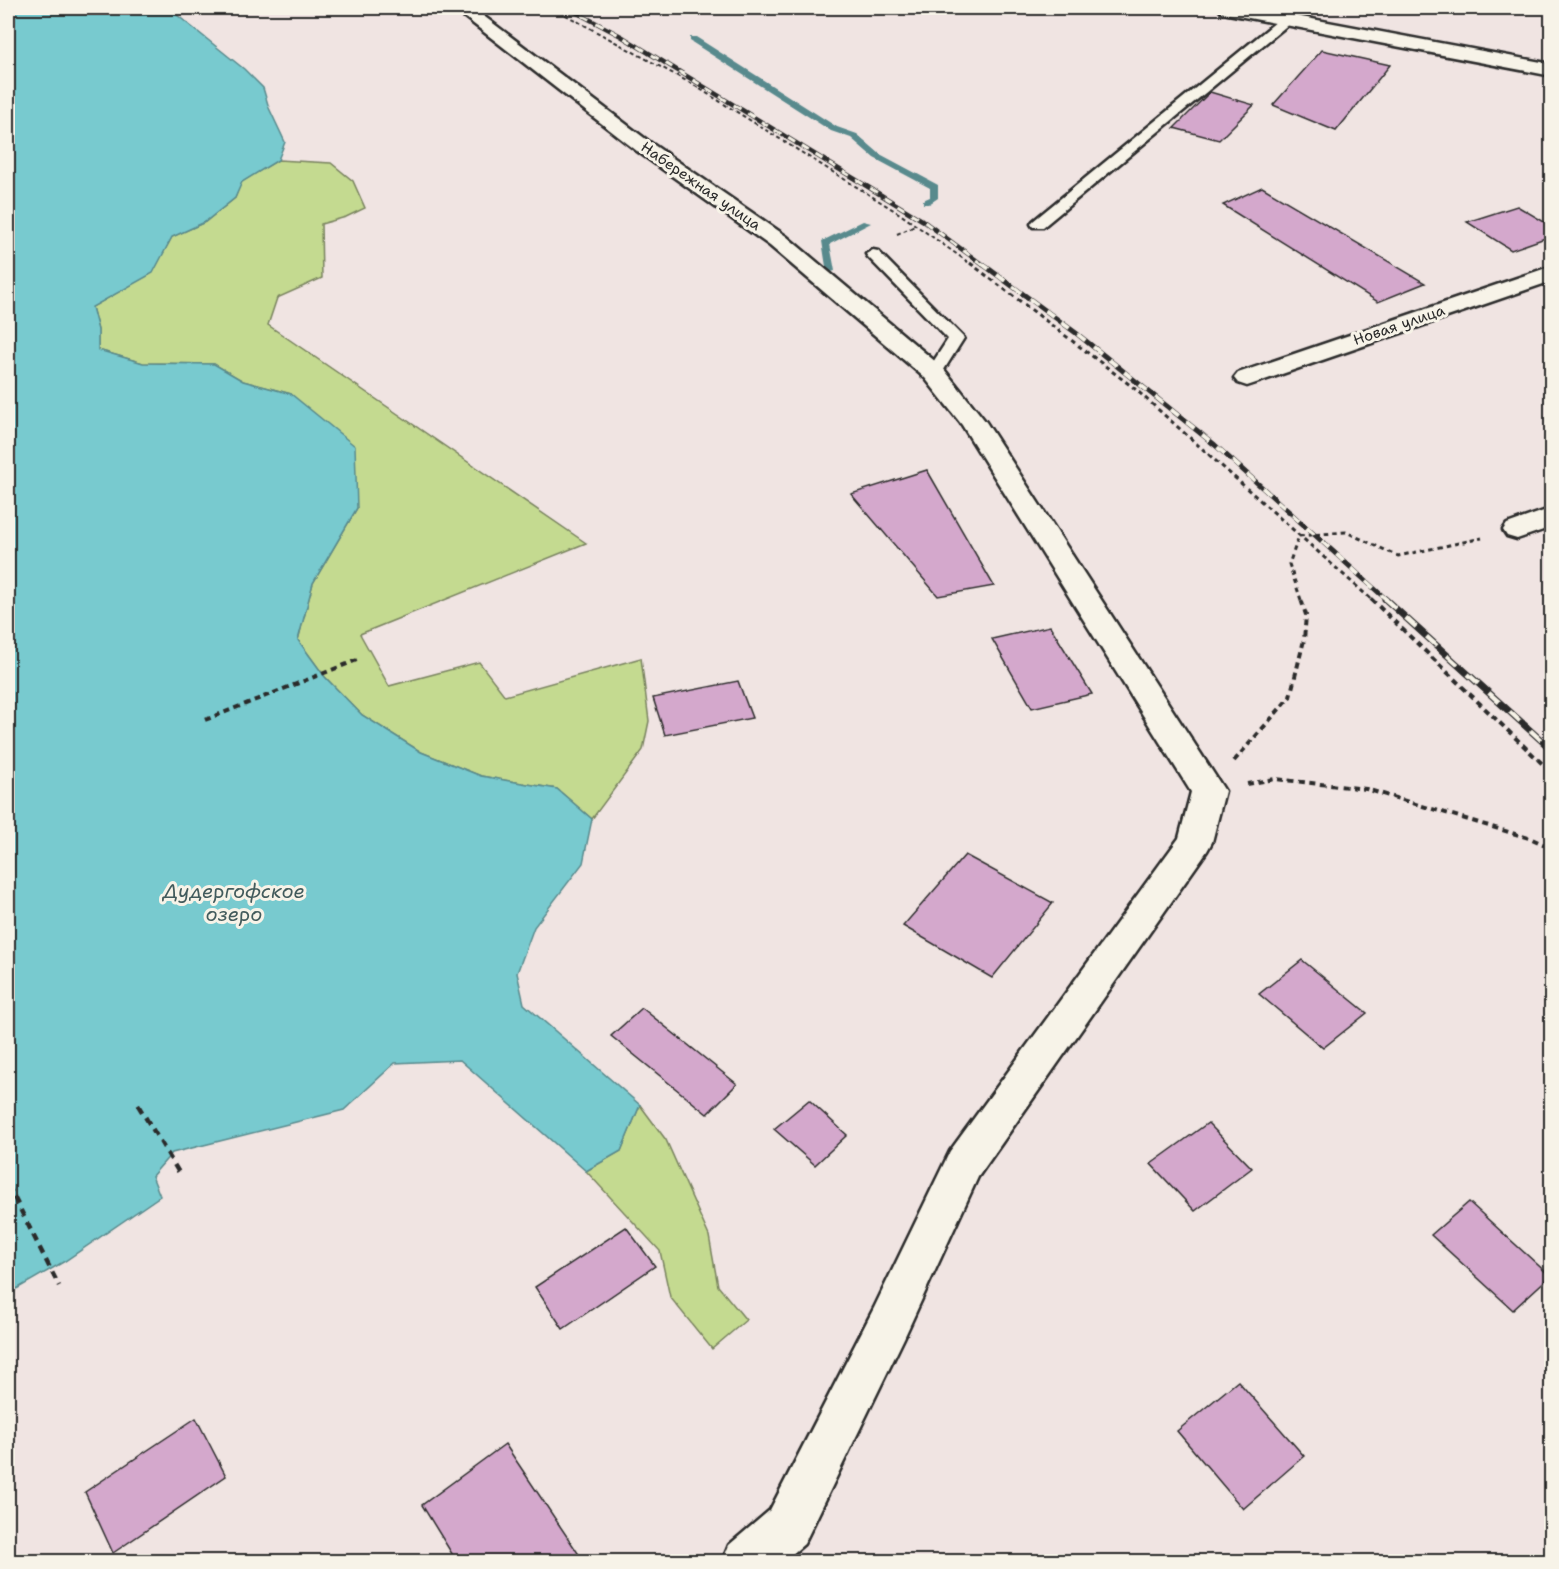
<svg xmlns="http://www.w3.org/2000/svg" width="1559" height="1569" viewBox="0 0 1559 1569" font-family="'Shantell Sans',sans-serif">
  <style>
    .green { fill: #c4da90; stroke: #78825e; stroke-width: 1.5 }
    .water { fill: #78cacf; stroke: #598a8d; stroke-width: 1.5 }
    .lines { fill: none; stroke-linecap: round; stroke-linejoin: round }
    .stream { fill: #598a8d; fill-rule: evenodd }
    .building { fill: #d4a8cc; stroke: #2b2b2b; stroke-width: 1.5 }
    .service-casing { stroke: #2b2b2b; stroke-width: 5 }
    .minor-casing { stroke: #2b2b2b; stroke-width: 5 }
    .tertiary-casing { stroke: #2b2b2b; stroke-width: 5 }
    .path-far3 { stroke: #2b2b2b; stroke-width: 2; stroke-dasharray: 4 3; stroke-linecap: butt }
    .path-far2 { stroke: #2b2b2b; stroke-width: 3; stroke-dasharray: 4.5 4; stroke-linecap: butt }
    .path-far1 { stroke: #2b2b2b; stroke-width: 4; stroke-dasharray: 6 4.5; stroke-linecap: butt }
    .path { stroke: #2b2b2b; stroke-width: 4.5; stroke-dasharray: 8 6; stroke-linecap: butt }
    .service { fill: #f7f3e8; fill-rule: evenodd }
    .minor { fill: #f7f3e8; fill-rule: evenodd }
    .tertiary { fill: #f7f3e8; fill-rule: evenodd }
    .rail-far2-casing { stroke: #2b2b2b; stroke-width: 4.5 }
    .rail-far1-casing { stroke: #2b2b2b; stroke-width: 5 }
    .rail-casing { stroke: #2b2b2b; stroke-width: 7 }
    .rail-far2 { stroke: #f7f3e8; stroke-width: 3; stroke-dasharray: 8; stroke-linecap: butt }
    .rail-far1 { stroke: #f7f3e8; stroke-width: 4; stroke-dasharray: 10; stroke-linecap: butt }
    .rail { stroke: #f7f3e8; stroke-width: 4.5; stroke-dasharray: 14; stroke-linecap: butt }
    .labels { text-anchor: middle; dominant-baseline: central; stroke-width: 6; stroke-linejoin: round; paint-order: stroke }
    .far-street-label { font-size: 15px; fill: #2b2b2b; stroke: #f7f3e8 }
    .water-label { font-size: 20px; font-style: italic; fill: #425b5c; stroke: #f7f3e8 }
  </style>
  <rect width="100%" height="100%" fill="#f0e4e2"/>
  <filter id="ink" filterUnits="userSpaceOnUse"><feTurbulence type="fractalNoise" baseFrequency=".0167" numOctaves="2"/><feDisplacementMap in="SourceGraphic" scale="12" xChannelSelector="R" yChannelSelector="G"/><feConvolveMatrix kernelMatrix="1 2 1 2 8 2 1 2 1" color-interpolation-filters="sRGB"/></filter>
  <g filter="url(#ink)">
    <path class="green" d="M278 160 331 163 353 181 365 208 346 217 321 224 322 278 277 298 268 325 586 543 360 634 389 686 479 662 505 696 641 658 649 721 643 750 592 819 557 789 481 776 421 752 362 715 325 677 298 640 313 583 357 508 291 394 243 381 214 364 143 363 98 350V330L92 307 152 273 172 237 205 222 235 198 241 182Z
      M640 1105 666 1140 709 1236 718 1286 746 1320 712 1349 670 1297 660 1251 586 1171 621 1151Z"/>
    <path class="water" d="M8 8H131L172 11 244 69 263 88 269 108 285 142 278 160 242 182 235 198 205 222 172 237 153 273 92 307 98 330V350L143 363 214 364 243 381 291 394 355 446 357 508 313 583 298 640 325 677 362 715 421 752 481 776 557 789 592 819 583 863 534 927 517 973 524 1004 640 1105 621 1151 586 1171 460 1060 395 1063 344 1110 172 1153 152 1176 160 1196 65 1261 8 1294Z"/>
    <g class="lines">
      <path class="stream" d="M690 37H696L837 127 857 134 880 154 938 185V198L929 204H923V200L930 197V188L874 158 851 138 831 131 690 41Z
        M863 221 871 223 830 244 835 271 827 273 822 241Z"/>
    </g>
    <path class="building" d="M1322 50 1390 65 1336 131 1273 105Z
      M1210 92 1254 105 1219 140 1174 128Z
      M1262 187 1425 283 1378 302 1223 205Z
      M1517 206 1551 226V236L1511 250 1467 222Z
      M927 470 994 586 938 596 851 494Z
      M1050 626 1092 694 1032 708 992 639Z
      M738 681 752 718 665 735 653 698Z
      M965 855 1053 903 992 978 903 926Z
      M1302 960 1367 1013 1323 1048 1259 994Z
      M642 1008 737 1084 707 1114 611 1036Z
      M809 1100 847 1135 815 1165 774 1129Z
      M1208 1123 1252 1168 1195 1211 1151 1164Z
      M1469 1202 1550 1276 1513 1310 1431 1235Z
      M626 1227 655 1266 563 1329 535 1287Z
      M1238 1381 1304 1456 1243 1509 1177 1431Z
      M196 1418 226 1476 113 1553 85 1492Z
      M505 1444 584 1562H457L422 1505Z"/>
    <g class="lines">
      <g class="service-casing">
        <path id="service" d="M1286 16 1292 20 1290 23 1043 227H1033L1031 224 1033 221 1282 17Z
          M873 250 878 251 964 338 940 376 934 378 926 373 948 339 868 257 866 254Z"/>
      </g>
      <g class="minor-casing">
        <path id="minor" d="M453 8H473L651 143 786 236 943 368 986 422 1225 791 1212 842 1207 851 978 1177 904 1338 804 1544 783 1562H722L729 1545 770 1510 874 1308 950 1151 1179 838 1191 792 962 425 925 378 770 246 637 151Z
          M1552 266V281L1256 383 1247 386 1238 383 1234 378 1238 373Z
          M1552 508V527L1517 539 1507 536 1503 530 1507 524Z"/>
      </g>
      <g class="tertiary-casing">
        <path id="tertiary" d="M1219 8H1254L1552 64V76L1228 14 1221 12Z"/>
      </g>
      <path class="path-far3" d="M553 8 692 84 900 214 972 265
        M897 234 915 226"/>
      <path class="path-far2" d="M970 263 1134 388 1372 600
        M1301 600 1289 564 1299 536 1346 532 1398 556 1482 538"/>
      <path class="path-far1" d="M1371 599 1552 773
        M205 720 357 660
        M1234 761 1290 697 1304 640 1306 615 1301 599
        M1247 784 1275 779 1366 789 1532 839 1552 848"/>
      <path class="path" d="M138 1105 181 1176
        M8 1185 59 1286"/>
      <use href="#service" class="service"/>
      <use href="#minor" class="minor"/>
      <use href="#tertiary" class="tertiary"/>
      <g class="rail-far2-casing">
        <path id="rail-far2" d="M568 8 621 36 922 220 983 265"/>
      </g>
      <g class="rail-far1-casing">
        <path id="rail-far1" d="M981 263 1076 333 1215 445 1387 600"/>
      </g>
      <g class="rail-casing">
        <path id="rail" d="M1385 599 1552 750"/>
      </g>
      <use href="#rail-far2" class="rail-far2"/>
      <use href="#rail-far1" class="rail-far1"/>
      <use href="#rail" class="rail"/>
    </g>
  </g>
  <g class="labels">
    <g class="far-street-label">
      <text transform="translate(701 186) rotate(35)">Набережная улица</text>
      <text transform="translate(1399 325) rotate(-19)">Новая улица</text>
    </g>
    <g class="water-label">
      <text x="234" y="891">Дудергофское<tspan x="234" dy="23">озеро</tspan></text>
    </g>
  </g>
  <rect width="1559" height="1569" fill="none" stroke="#f7f3e8" stroke-width="30"/>
  <rect x="15" y="15" width="1529" height="1539" fill="none" stroke="#2b2b2b" stroke-width="2" filter="url(#ink)"/>
</svg>
